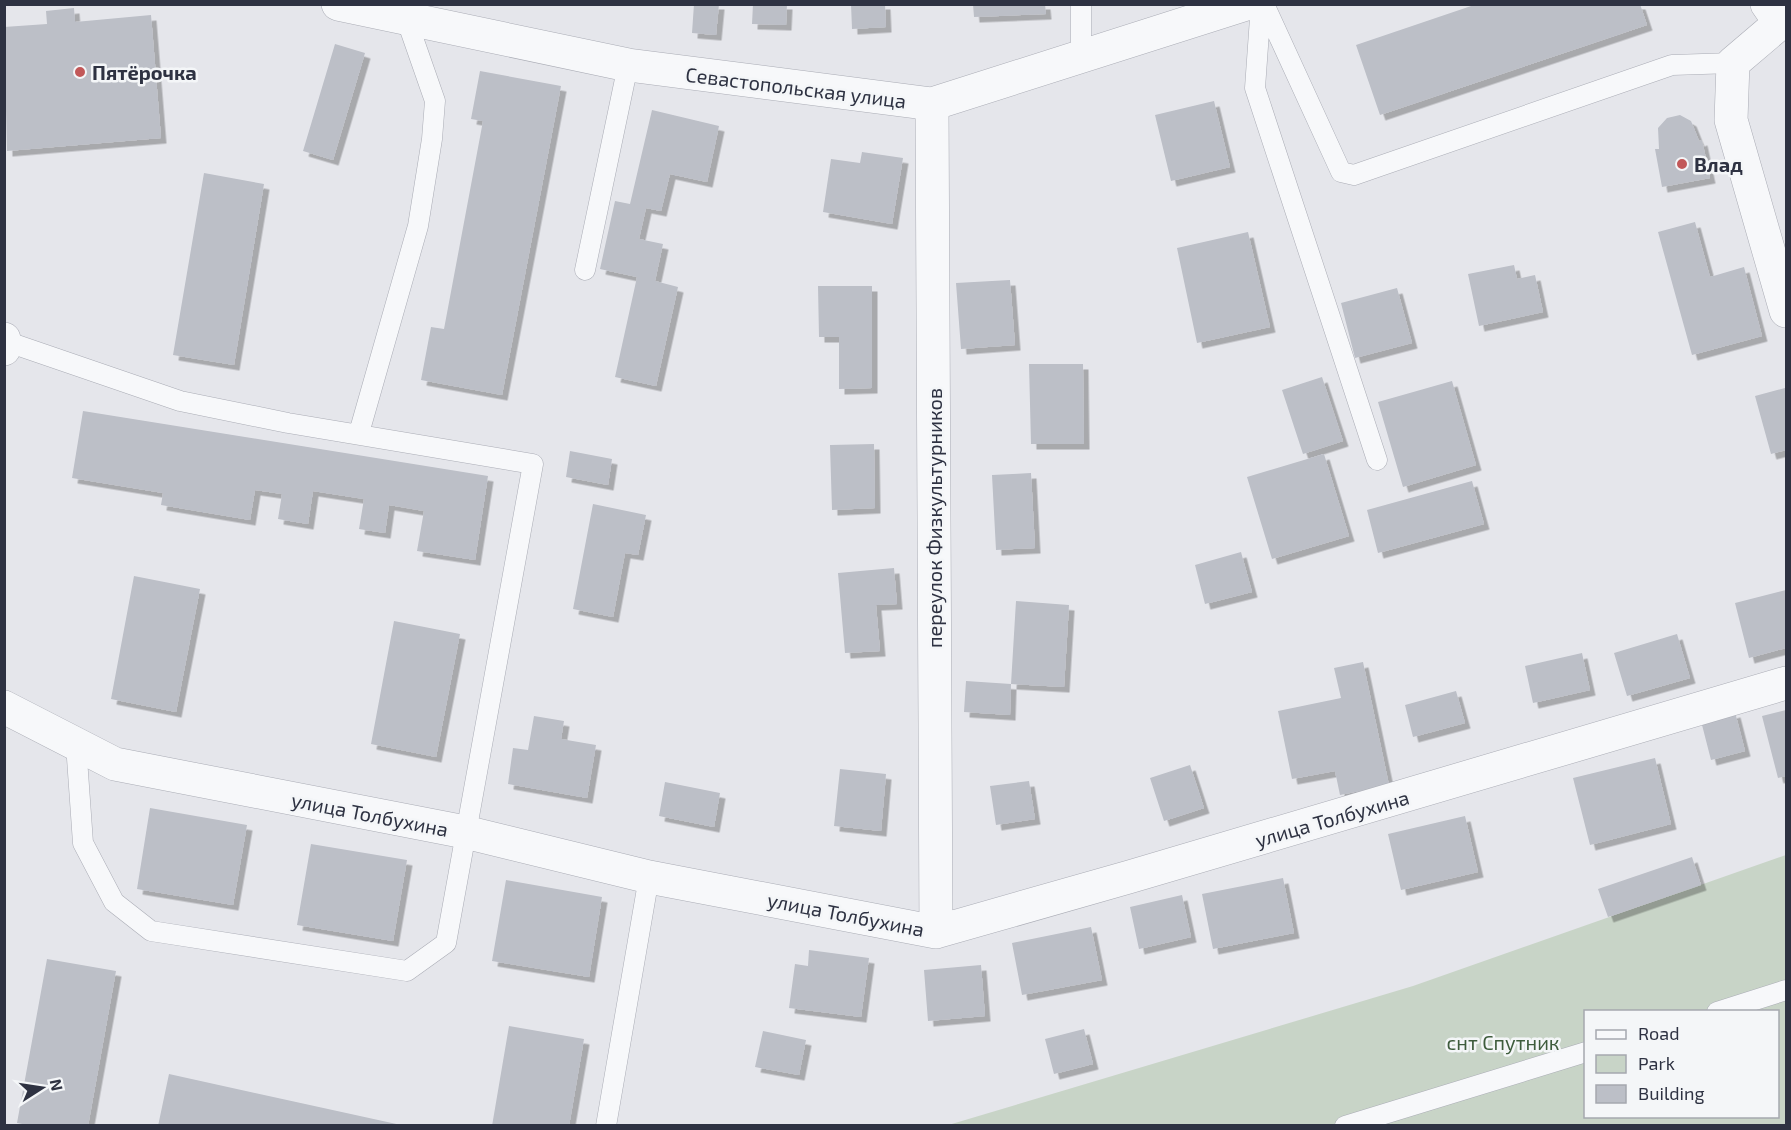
<svg xmlns="http://www.w3.org/2000/svg" width="1791" height="1130" viewBox="0 0 1791 1130" font-family="'Exo 2',sans-serif">
  <style>
    .green { fill: #c8d4c7; fill-rule: evenodd }
    .building { fill: #bcbfc7; filter: url(#shadow) }
    .lines { fill: none; stroke-linecap: round; stroke-linejoin: round }
    .service-casing { stroke: #aaacb5; stroke-width: 21 }
    .minor-casing { stroke: #aaacb5; stroke-width: 34 }
    .tertiary-casing { stroke: #aaacb5; stroke-width: 34 }
    .service { stroke: #f7f8fa; stroke-width: 20 }
    .minor { stroke: #f7f8fa; stroke-width: 33 }
    .tertiary { stroke: #f7f8fa; stroke-width: 33 }
    .poi-dot { fill: #c25859; stroke: #f4f6f8; stroke-width: 2 }
    .labels { text-anchor: middle; dominant-baseline: central; stroke-width: 5; stroke-linejoin: round; paint-order: stroke }
    .poi-label { font-size: 20px; font-weight: bold; fill: #2e3242; stroke: #f4f6f8; text-anchor: start }
    .street-label { font-size: 20px; fill: #2e3242; stroke: #f4f6f8 }
    .park-label { font-size: 20px; fill: #3e5c3c; stroke: #f4f6f8 }
  </style>
  <defs>
    <filter id="shadow"><feDropShadow dx="5.5" dy="5.5" stdDeviation="0" flood-color="#0004"/></filter>
  </defs>
  <rect width="100%" height="100%" fill="#e5e6eb"/>
  <path class="green" d="M1786 855V1125L945 1126 1413 986ZM1586 1012H1778V1116H1586Z"/>
  <path class="building" d="M694 4H719L716 35 692 33Z
    M753 4H787L786 25 752 24Z
    M851 4H885L886 27 852 29Z
    M973 4H1045L1046 14 974 17Z
    M1477 4H1640L1647 25 1380 115 1356 45Z
    M74 8 75 22 151 15 161 138 7 151 4 27 47 24 46 11Z
    M335 44 365 53 333 160 303 151Z
    M480 71 561 86 502 395 421 380 431 327 444 329 483 121 471 119Z
    M1214 101 1230 167 1171 181 1155 115Z
    M652 110 719 126 707 182 670 174 661 211 646 208 639 239 663 244 655 281 678 287 656 386 615 377 637 277 600 269 615 201 630 204Z
    M1680 115 1691 121 1699 141 1702 140 1710 178 1662 187 1655 149H1659L1658 128 1667 118Z
    M862 152 903 158 892 224 823 212 831 159 860 163Z
    M204 173 264 184 234 365 173 355Z
    M1695 222 1710 277 1744 267 1762 336 1692 355 1658 232Z
    M1248 232 1270 327 1197 343 1177 248Z
    M1514 265 1517 279 1535 275 1543 312 1479 326 1468 274Z
    M1010 280 1015 345 961 349 956 283Z
    M818 286H872V388L839 389V337H819Z
    M1397 288 1412 343 1355 358 1341 303Z
    M1029 364H1083L1084 444H1031Z
    M1322 377 1343 441 1303 454 1282 390Z
    M1452 381 1476 465 1403 487 1378 402Z
    M1785 388 1786 450 1771 454 1755 396Z
    M83 411 488 476 475 560 417 551 424 511 389 505 385 533 359 529 364 499 313 491 308 524 278 519 282 494 255 490 250 520 161 505 163 493 72 478Z
    M874 444 875 508 832 510 830 445Z
    M570 451 612 459 608 485 566 477Z
    M1324 454 1349 536 1272 559 1247 477Z
    M1031 473 1035 548 996 550 992 475Z
    M1472 481 1484 524 1378 553 1367 510Z
    M593 504 646 515 638 555 625 553 613 617 573 609Z
    M1241 552 1252 592 1205 604 1195 565Z
    M894 568 897 604 876 605 880 651 845 653 838 573Z
    M134 576 200 589 176 712 111 699Z
    M1786 590V648L1749 658 1735 603Z
    M1016 601 1069 605 1064 687 1011 684 1010 715 964 712 966 681 1011 684Z
    M394 621 460 634 436 757 371 744Z
    M1677 634 1690 678 1627 696 1614 653Z
    M1582 653 1590 690 1533 703 1525 666Z
    M1363 662 1389 785 1340 795 1335 771 1292 779 1278 711 1341 698 1334 668Z
    M1456 691 1465 723 1413 737 1405 705Z
    M1786 710V776L1778 778 1762 716Z
    M1735 712 1745 751 1711 760 1701 721Z
    M534 716 564 721 561 739 596 745 587 798 508 784 513 748 528 750Z
    M1655 758 1671 824 1590 845 1573 778Z
    M1190 765 1204 808 1164 821 1150 778Z
    M840 769 886 774 881 831 834 826Z
    M1029 781 1035 819 996 825 990 786Z
    M665 782 720 793 714 827 659 816Z
    M150 808 247 825 233 905 137 889Z
    M1465 816 1478 872 1401 890 1388 834Z
    M311 844 407 860 393 941 297 925Z
    M1692 857 1701 885 1608 917 1598 889Z
    M1283 878 1294 933 1213 949 1202 894Z
    M506 880 602 897 589 977 492 961Z
    M1182 895 1191 937 1139 949 1130 907Z
    M1091 927 1102 980 1022 995 1012 943Z
    M809 950 869 958 861 1017 789 1008 795 964 808 966Z
    M47 959 116 971 88 1126H33L17 1123Z
    M981 965 985 1016 928 1021 924 970Z
    M509 1026 584 1039 569 1126H492Z
    M1084 1029 1093 1064 1054 1074 1045 1039Z
    M763 1031 806 1040 799 1075 755 1067Z
    M169 1074 401 1125V1126H158Z"/>
  <g class="lines">
    <g class="service-casing">
      <path id="service" d="M1261 4 1255 88 1377 460
        M1264 4 1341 172 1354 175 1672 65 1733 63
        M1081 55V4
        M585 270 628 65
        M5 341 180 401 288 423 533 464 446 943 407 971 151 931 114 902 83 843 76 744
        M359 433 418 226 432 139 435 101 406 18
        M1717 1012 1786 990
        M606 1126 649 877
        M1345 1126 1586 1052"/>
    </g>
    <g class="minor-casing">
      <path id="minor" d="M1780 23 1733 63 1731 120 1786 311
        M932 104 936 932
        M4 339V349
        M4 707 115 764 465 832 649 877 936 932 1129 877 1786 683"/>
    </g>
    <g class="tertiary-casing">
      <path id="tertiary" d="M338 4 628 65 932 104 1246 4
        M1767 4 1780 23 1786 18"/>
    </g>
    <use href="#service" class="service"/>
    <use href="#minor" class="minor"/>
    <use href="#tertiary" class="tertiary"/>
  </g>
  <g class="poi-dot">
    <circle cx="80" cy="72" r="6"/>
    <circle cx="1682" cy="164" r="6"/>
  </g>
  <g class="labels">
    <g class="poi-label">
      <text x="92" y="72">Пятёрочка</text>
      <text x="1694" y="164">Влад</text>
    </g>
    <g class="street-label">
      <text transform="translate(796 87) rotate(7)">Севастопольская улица</text>
      <text transform="translate(934 518) rotate(-90)">переулок Физкультурников</text>
      <text transform="translate(370 814) rotate(11)">улица Толбухина</text>
      <text transform="translate(1332 818) rotate(-16)">улица Толбухина</text>
      <text transform="translate(846 914) rotate(11)">улица Толбухина</text>
    </g>
    <g class="park-label">
      <text x="1503" y="1042">снт Спутник</text>
    </g>
  </g>
  <rect width="1791" height="1130" fill="none" stroke="#2e3242" stroke-width="12"/>
  <rect x="1584" y="1010" width="195" height="108" fill="#f4f6f8" stroke="#a5a8af" stroke-width="1.5"/>
  <rect x="1596" y="1030" width="30" height="9" fill="#f7f8fa" stroke="#a5a8af" stroke-width="1.5"/>
  <text x="1638" y="1040" font-size="18" fill="#2e3242">Road</text>
  <rect x="1596" y="1055" width="30" height="18" fill="#c8d4c7" stroke="#a5a8af" stroke-width="1.5"/>
  <text x="1638" y="1070" font-size="18" fill="#2e3242">Park</text>
  <rect x="1596" y="1085" width="30" height="18" fill="#bcbfc7" stroke="#a5a8af" stroke-width="1.5"/>
  <text x="1638" y="1100" font-size="18" fill="#2e3242">Building</text>
  <g transform="translate(42 1088) rotate(78)" stroke="#f4f6f8" stroke-width="4.5" paint-order="stroke">
  <path d="M0-4.5L10 22L0 15L-10 22Z" fill="#2e3242"/>
  <text y="-9" font-size="16" font-weight="bold" text-anchor="middle" fill="#2e3242">N</text>
  </g>
</svg>
